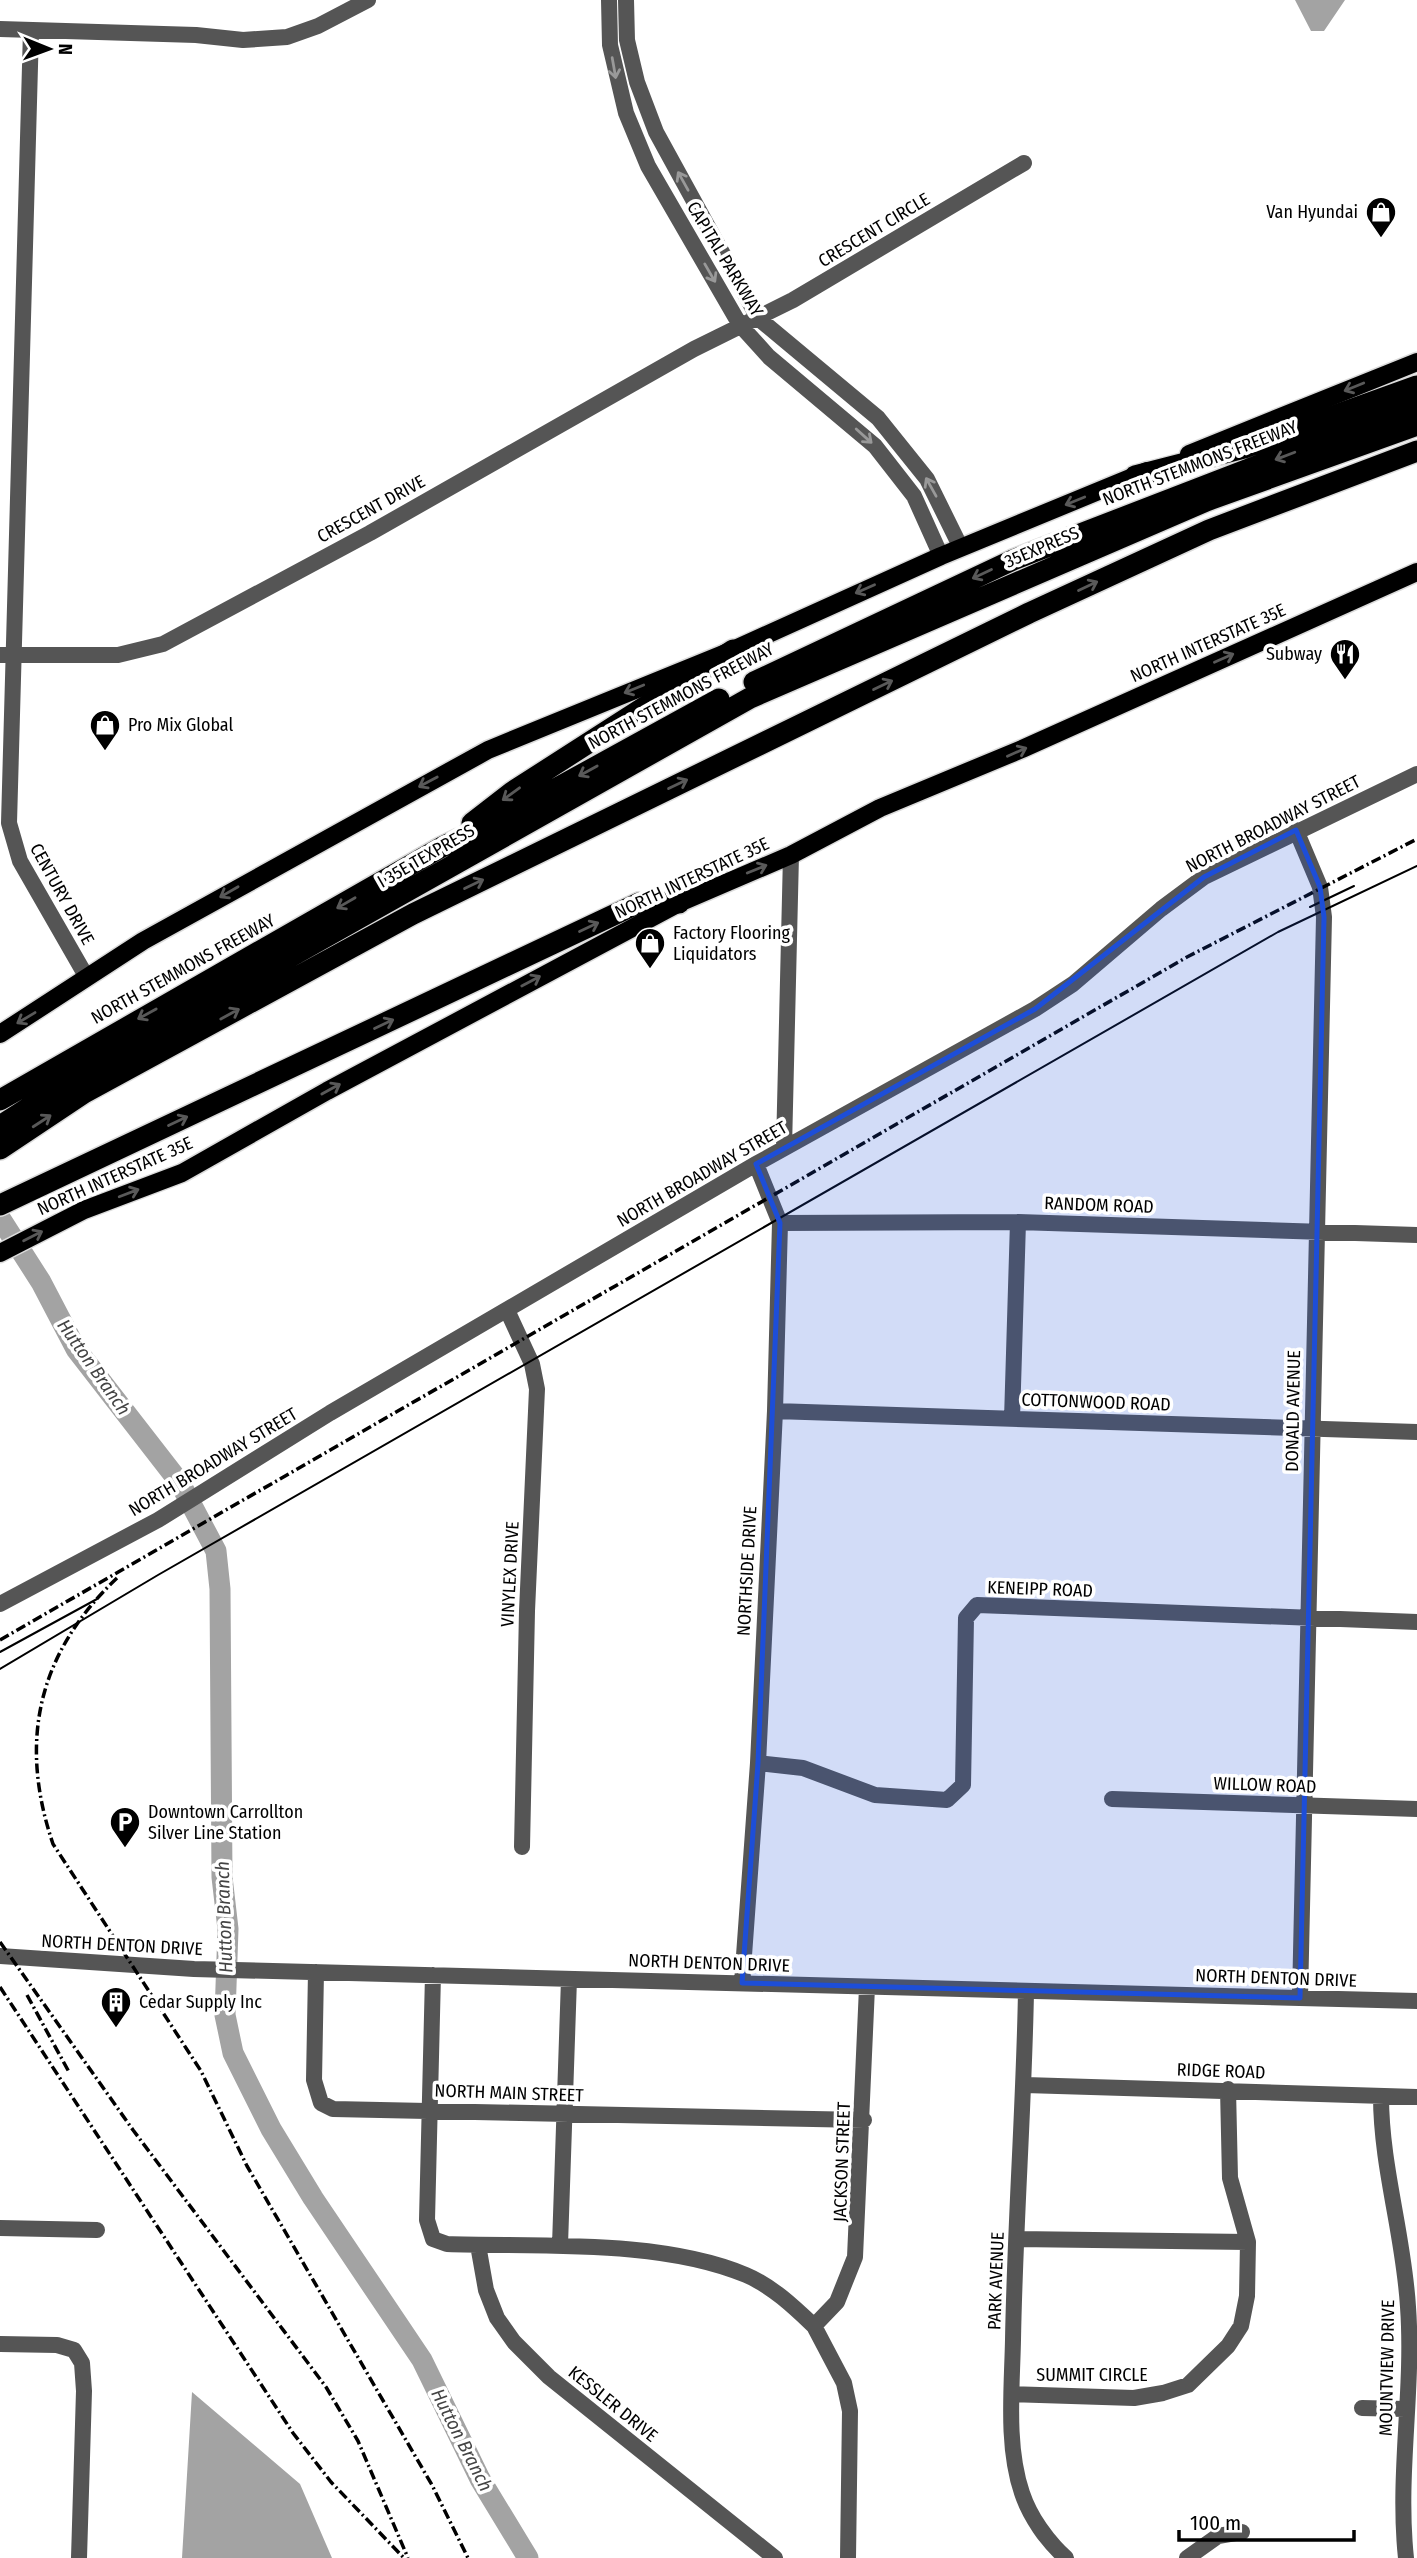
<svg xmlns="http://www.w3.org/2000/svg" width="1417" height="2558" viewBox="0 0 1417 2558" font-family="'Fira Sans Condensed',sans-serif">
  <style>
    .water { fill: #a3a3a3 }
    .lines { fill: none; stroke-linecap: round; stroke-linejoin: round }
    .river { stroke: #a3a3a3; stroke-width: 21 }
    .major-casing { stroke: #dbdbdb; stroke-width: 21 }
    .highway-casing { stroke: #dbdbdb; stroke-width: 24 }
    .minor { stroke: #555; stroke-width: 16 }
    .major { stroke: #000; stroke-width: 18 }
    .highway { stroke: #000; stroke-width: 21 }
    .tram { stroke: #000; stroke-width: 2 }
    .rail { stroke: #000; stroke-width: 3.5; stroke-dasharray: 10 3.5 2 3.5; stroke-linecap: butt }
    .oneway { stroke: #999 }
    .oneway2 { stroke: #595959 }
    .marked { fill: #1d4ed8; fill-opacity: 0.2; stroke: #1d4ed8; stroke-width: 5; stroke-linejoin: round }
    .labels { text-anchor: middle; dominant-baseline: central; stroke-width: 7; stroke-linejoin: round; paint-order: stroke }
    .poi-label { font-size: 18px; fill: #000; stroke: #fff; text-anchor: start }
    .street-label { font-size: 18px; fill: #000; stroke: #fff }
    .water-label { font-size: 19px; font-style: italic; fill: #444; stroke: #fff }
  </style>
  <rect width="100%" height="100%" fill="#fff"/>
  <path class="water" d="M1295 0H1345L1324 31H1311Z
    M192 2392 300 2484 332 2558H182Z"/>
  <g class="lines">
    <path class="river" d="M0 1218 41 1282 76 1349 180 1483 216 1551 220 1589 222 1877 228 1929 225 2015 233 2053 271 2129 313 2198 422 2360 480 2479 528 2558"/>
    <g class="major-casing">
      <path id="major" d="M1189 454 1417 362
        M0 1034 143 941 488 750 733 650 941 556 1147 471
        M0 1253 84 1210 182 1173 327 1091 679 903 791 855 880 808 1022 749 1417 572"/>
    </g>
    <g class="highway-casing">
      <path id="highway" d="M1135 476 1244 448 1417 386
        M754 682 1013 560 1417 404
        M472 823 512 792 733 650
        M0 1100 442 847 497 821 719 699
        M0 1126 75 1078 750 698 1206 501 1417 425
        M0 1149 84 1093 413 914 1029 613 1209 530 1417 451
        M0 1205 639 903H679"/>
    </g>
    <path class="minor" d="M609 0 610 45 626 113 648 166 740 325 769 357 875 446 914 496 941 556
      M626 0 627 40 637 82 656 132 758 318 878 418 927 479 961 548
      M0 29 196 35 243 40 287 37 318 26 368 0
      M31 30 9 823 20 861 86 976
      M0 655H118L163 644 370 533 694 349 793 300 1024 163
      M1296 830 1320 887 1324 917 1300 1998
      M784 1148 791 855
      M780 1223 1018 1222 1417 1235
      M507 1310 532 1364 537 1389 527 1611 522 1847
      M775 1411 1417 1432
      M1012 1419 1018 1222
      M0 1604 158 1520 330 1413 756 1164 1035 1009 1073 984 1161 909 1204 877 1417 774
      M758 1763 803 1768 875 1795 947 1800 963 1785 966 1618 977 1605 1417 1622
      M1112 1799 1417 1809
      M0 1956 194 1969 1417 2001
      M316 1972 314 2080 321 2103 333 2109 864 2120
      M433 1975 427 2220 433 2239 447 2244C538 2247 661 2239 746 2275 772 2286 794 2307 814 2326
      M742 1983 758 1763 775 1411 780 1223 756 1164
      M1026 1991C1024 2107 1015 2224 1013 2340 1012 2389 1006 2446 1022 2493 1030 2517 1047 2541 1066 2558
      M1025 2085 1417 2097
      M1381 2096C1381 2167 1404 2236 1408 2307 1414 2390 1397 2475 1406 2558
      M0 2228 97 2230
      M1017 2239 1248 2242
      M478 2245 486 2290 497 2318 514 2342 549 2377 775 2558
      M560 2245 569 1979
      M0 2344 57 2345 74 2350 82 2363 84 2391 79 2558
      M1012 2394 1134 2398 1163 2393 1188 2385 1228 2346 1241 2326 1247 2296 1248 2242 1230 2178 1228 2089
      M1362 2408 1405 2409
      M848 2558 850 2411 844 2383 814 2326 837 2302 855 2257 867 1987
      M1187 2558 1218 2536 1242 2532"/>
    <use href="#major" class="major"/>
    <use href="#highway" class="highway"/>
    <path class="tram" d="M1310 907 1354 886
      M0 1652 97 1599
      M0 1669 158 1575 1278 932 1417 866"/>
    <path class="rail" d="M117 1578C38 1653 18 1741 53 1844L201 2071 247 2166 432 2485 468 2558
      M0 1640 1187 957 1417 839
      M0 1942 133 2130 326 2387 358 2441 408 2558
      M0 1987 293 2433 331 2482 404 2558
      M27 1995 69 2072"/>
  </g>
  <defs><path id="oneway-shaft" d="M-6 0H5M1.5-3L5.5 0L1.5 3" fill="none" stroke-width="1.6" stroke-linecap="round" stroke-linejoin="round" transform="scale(1.75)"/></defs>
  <g class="oneway">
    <use href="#oneway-shaft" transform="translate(614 68) rotate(80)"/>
    <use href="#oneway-shaft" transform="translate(683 181) rotate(-119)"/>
    <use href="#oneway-shaft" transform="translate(710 273) rotate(60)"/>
    <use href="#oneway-shaft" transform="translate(864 436) rotate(42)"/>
    <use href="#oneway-shaft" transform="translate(931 487) rotate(-119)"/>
  </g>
  <g class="oneway2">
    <use href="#oneway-shaft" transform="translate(1354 387) rotate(158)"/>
    <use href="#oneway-shaft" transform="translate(1285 456) rotate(159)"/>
    <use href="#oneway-shaft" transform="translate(1075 501) rotate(158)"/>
    <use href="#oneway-shaft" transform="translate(982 574) rotate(155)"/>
    <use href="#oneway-shaft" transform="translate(1088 586) rotate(-25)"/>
    <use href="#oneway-shaft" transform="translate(865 589) rotate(156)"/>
    <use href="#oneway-shaft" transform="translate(1224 658) rotate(-24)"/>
    <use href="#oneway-shaft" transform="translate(883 685) rotate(-26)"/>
    <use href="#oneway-shaft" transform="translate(634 689) rotate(158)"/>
    <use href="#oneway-shaft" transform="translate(1017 752) rotate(-24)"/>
    <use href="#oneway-shaft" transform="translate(588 771) rotate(151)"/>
    <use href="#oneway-shaft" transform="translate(428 782) rotate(152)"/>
    <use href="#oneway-shaft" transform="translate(678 784) rotate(-26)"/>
    <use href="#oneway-shaft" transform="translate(511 794) rotate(144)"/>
    <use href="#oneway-shaft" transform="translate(757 869) rotate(-22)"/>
    <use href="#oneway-shaft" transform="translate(474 884) rotate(-26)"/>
    <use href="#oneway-shaft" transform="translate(229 892) rotate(150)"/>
    <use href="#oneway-shaft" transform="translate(346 903) rotate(150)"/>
    <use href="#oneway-shaft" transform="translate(589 927) rotate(-25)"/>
    <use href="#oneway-shaft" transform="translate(531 981) rotate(-28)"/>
    <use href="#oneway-shaft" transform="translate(147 1014) rotate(151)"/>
    <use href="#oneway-shaft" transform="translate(230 1014) rotate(-29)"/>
    <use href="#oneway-shaft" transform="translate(26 1018) rotate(149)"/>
    <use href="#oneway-shaft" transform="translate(384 1024) rotate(-25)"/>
    <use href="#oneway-shaft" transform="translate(331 1089) rotate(-29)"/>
    <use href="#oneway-shaft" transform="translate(42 1121) rotate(-33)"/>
    <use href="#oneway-shaft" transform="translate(178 1121) rotate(-25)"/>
    <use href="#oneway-shaft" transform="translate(129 1193) rotate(-21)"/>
    <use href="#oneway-shaft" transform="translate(33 1236) rotate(-27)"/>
  </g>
  <path class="marked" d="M1296 830 1320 887 1324 917 1300 1998 742 1983 758 1763 780 1223 756 1164 1035 1009 1204 877Z"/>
  <defs>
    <g id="shop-pin" transform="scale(1.575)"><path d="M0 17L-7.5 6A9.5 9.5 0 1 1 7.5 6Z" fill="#000" stroke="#fff"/><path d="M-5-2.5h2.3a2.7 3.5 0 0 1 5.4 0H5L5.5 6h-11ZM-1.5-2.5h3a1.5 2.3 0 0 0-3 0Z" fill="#fff"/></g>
    <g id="restaurant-pin" transform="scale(1.575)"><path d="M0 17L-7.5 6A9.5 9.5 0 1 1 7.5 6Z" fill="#000" stroke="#fff"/><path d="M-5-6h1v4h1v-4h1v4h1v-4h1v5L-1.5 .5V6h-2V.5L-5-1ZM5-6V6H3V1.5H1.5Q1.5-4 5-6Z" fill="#fff"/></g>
    <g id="parking-pin" transform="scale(1.575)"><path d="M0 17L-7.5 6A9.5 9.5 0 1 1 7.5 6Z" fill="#000" stroke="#fff"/><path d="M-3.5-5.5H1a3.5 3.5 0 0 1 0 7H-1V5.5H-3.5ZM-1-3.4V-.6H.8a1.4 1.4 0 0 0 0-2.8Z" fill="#fff"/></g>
    <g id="building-pin" transform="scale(1.575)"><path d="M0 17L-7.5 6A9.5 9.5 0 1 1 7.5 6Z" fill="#000" stroke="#fff"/><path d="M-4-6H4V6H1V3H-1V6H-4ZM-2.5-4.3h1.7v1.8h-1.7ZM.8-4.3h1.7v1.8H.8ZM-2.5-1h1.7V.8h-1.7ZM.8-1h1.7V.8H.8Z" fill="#fff"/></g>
  </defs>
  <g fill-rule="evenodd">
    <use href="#shop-pin" x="1381" y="212"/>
    <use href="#restaurant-pin" x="1345" y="654"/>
    <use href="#shop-pin" x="105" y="725"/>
    <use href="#shop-pin" x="650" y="943"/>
    <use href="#parking-pin" x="125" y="1822"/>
    <use href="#building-pin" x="116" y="2002"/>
  </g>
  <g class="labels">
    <g class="poi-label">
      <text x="1358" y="212" text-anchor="end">Van Hyundai</text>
      <text x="1322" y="654" text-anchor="end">Subway</text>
      <text x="128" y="725">Pro Mix Global</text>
      <text x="673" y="933">Factory Flooring<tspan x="673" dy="21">Liquidators</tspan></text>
      <text x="148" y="1812">Downtown Carrollton<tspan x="148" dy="21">Silver Line Station</tspan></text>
      <text x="139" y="2002">Cedar Supply Inc</text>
    </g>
    <g class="street-label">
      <text transform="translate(874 230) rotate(-31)">CRESCENT CIRCLE</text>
      <text transform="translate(725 259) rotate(59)">CAPITAL PARKWAY</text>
      <text transform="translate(1200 463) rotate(-21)">NORTH STEMMONS FREEWAY</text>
      <text transform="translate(371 509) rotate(-29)">CRESCENT DRIVE</text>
      <text transform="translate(1042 547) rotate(-23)">35EXPRESS</text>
      <text transform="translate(1208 643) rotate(-24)">NORTH INTERSTATE 35E</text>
      <text transform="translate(681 696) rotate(-28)">NORTH STEMMONS FREEWAY</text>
      <text transform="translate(1273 824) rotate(-27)">NORTH BROADWAY STREET</text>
      <text transform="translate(426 856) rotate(-30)">I 35E TEXPRESS</text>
      <text transform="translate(692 878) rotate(-25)">NORTH INTERSTATE 35E</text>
      <text transform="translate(62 894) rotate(61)">CENTURY DRIVE</text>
      <text transform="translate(183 969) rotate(-29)">NORTH STEMMONS FREEWAY</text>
      <text transform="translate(702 1174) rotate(-30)">NORTH BROADWAY STREET</text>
      <text transform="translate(115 1176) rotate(-24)">NORTH INTERSTATE 35E</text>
      <text transform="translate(1099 1205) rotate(2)">RANDOM ROAD</text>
      <text transform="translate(1096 1402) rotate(2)">COTTONWOOD ROAD</text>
      <text transform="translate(1293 1411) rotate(-89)">DONALD AVENUE</text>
      <text transform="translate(213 1462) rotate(-31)">NORTH BROADWAY STREET</text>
      <text transform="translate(747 1571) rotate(-87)">NORTHSIDE DRIVE</text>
      <text transform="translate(510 1574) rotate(-87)">VINYLEX DRIVE</text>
      <text transform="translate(1040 1589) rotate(2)">KENEIPP ROAD</text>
      <text transform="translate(1265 1785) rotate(2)">WILLOW ROAD</text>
      <text transform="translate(122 1945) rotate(3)">NORTH DENTON DRIVE</text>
      <text transform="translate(709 1963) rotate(2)">NORTH DENTON DRIVE</text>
      <text transform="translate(1276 1978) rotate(2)">NORTH DENTON DRIVE</text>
      <text transform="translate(1221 2071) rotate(2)">RIDGE ROAD</text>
      <text transform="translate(509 2093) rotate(2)">NORTH MAIN STREET</text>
      <text transform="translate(842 2162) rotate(-88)">JACKSON STREET</text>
      <text transform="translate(996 2281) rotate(-88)">PARK AVENUE</text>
      <text transform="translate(1387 2368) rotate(-89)">MOUNTVIEW DRIVE</text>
      <text x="1092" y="2375">SUMMIT CIRCLE</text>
      <text transform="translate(613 2404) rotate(39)">KESSLER DRIVE</text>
    </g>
    <g class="water-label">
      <text transform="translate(94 1367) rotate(55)">Hutton Branch</text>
      <text transform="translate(224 1917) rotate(-92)">Hutton Branch</text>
      <text transform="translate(462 2440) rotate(63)">Hutton Branch</text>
    </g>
  </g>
  <g transform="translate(49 49) rotate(91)" stroke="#ffffff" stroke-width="5" paint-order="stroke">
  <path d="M0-5L12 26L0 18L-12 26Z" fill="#000000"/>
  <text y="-10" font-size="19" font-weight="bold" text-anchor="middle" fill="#000000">N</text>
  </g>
  <path d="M1179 2530v10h175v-10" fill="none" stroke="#000000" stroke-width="3.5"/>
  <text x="1190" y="2530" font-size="21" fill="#000000" stroke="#ffffff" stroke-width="5" paint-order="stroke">100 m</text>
</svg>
